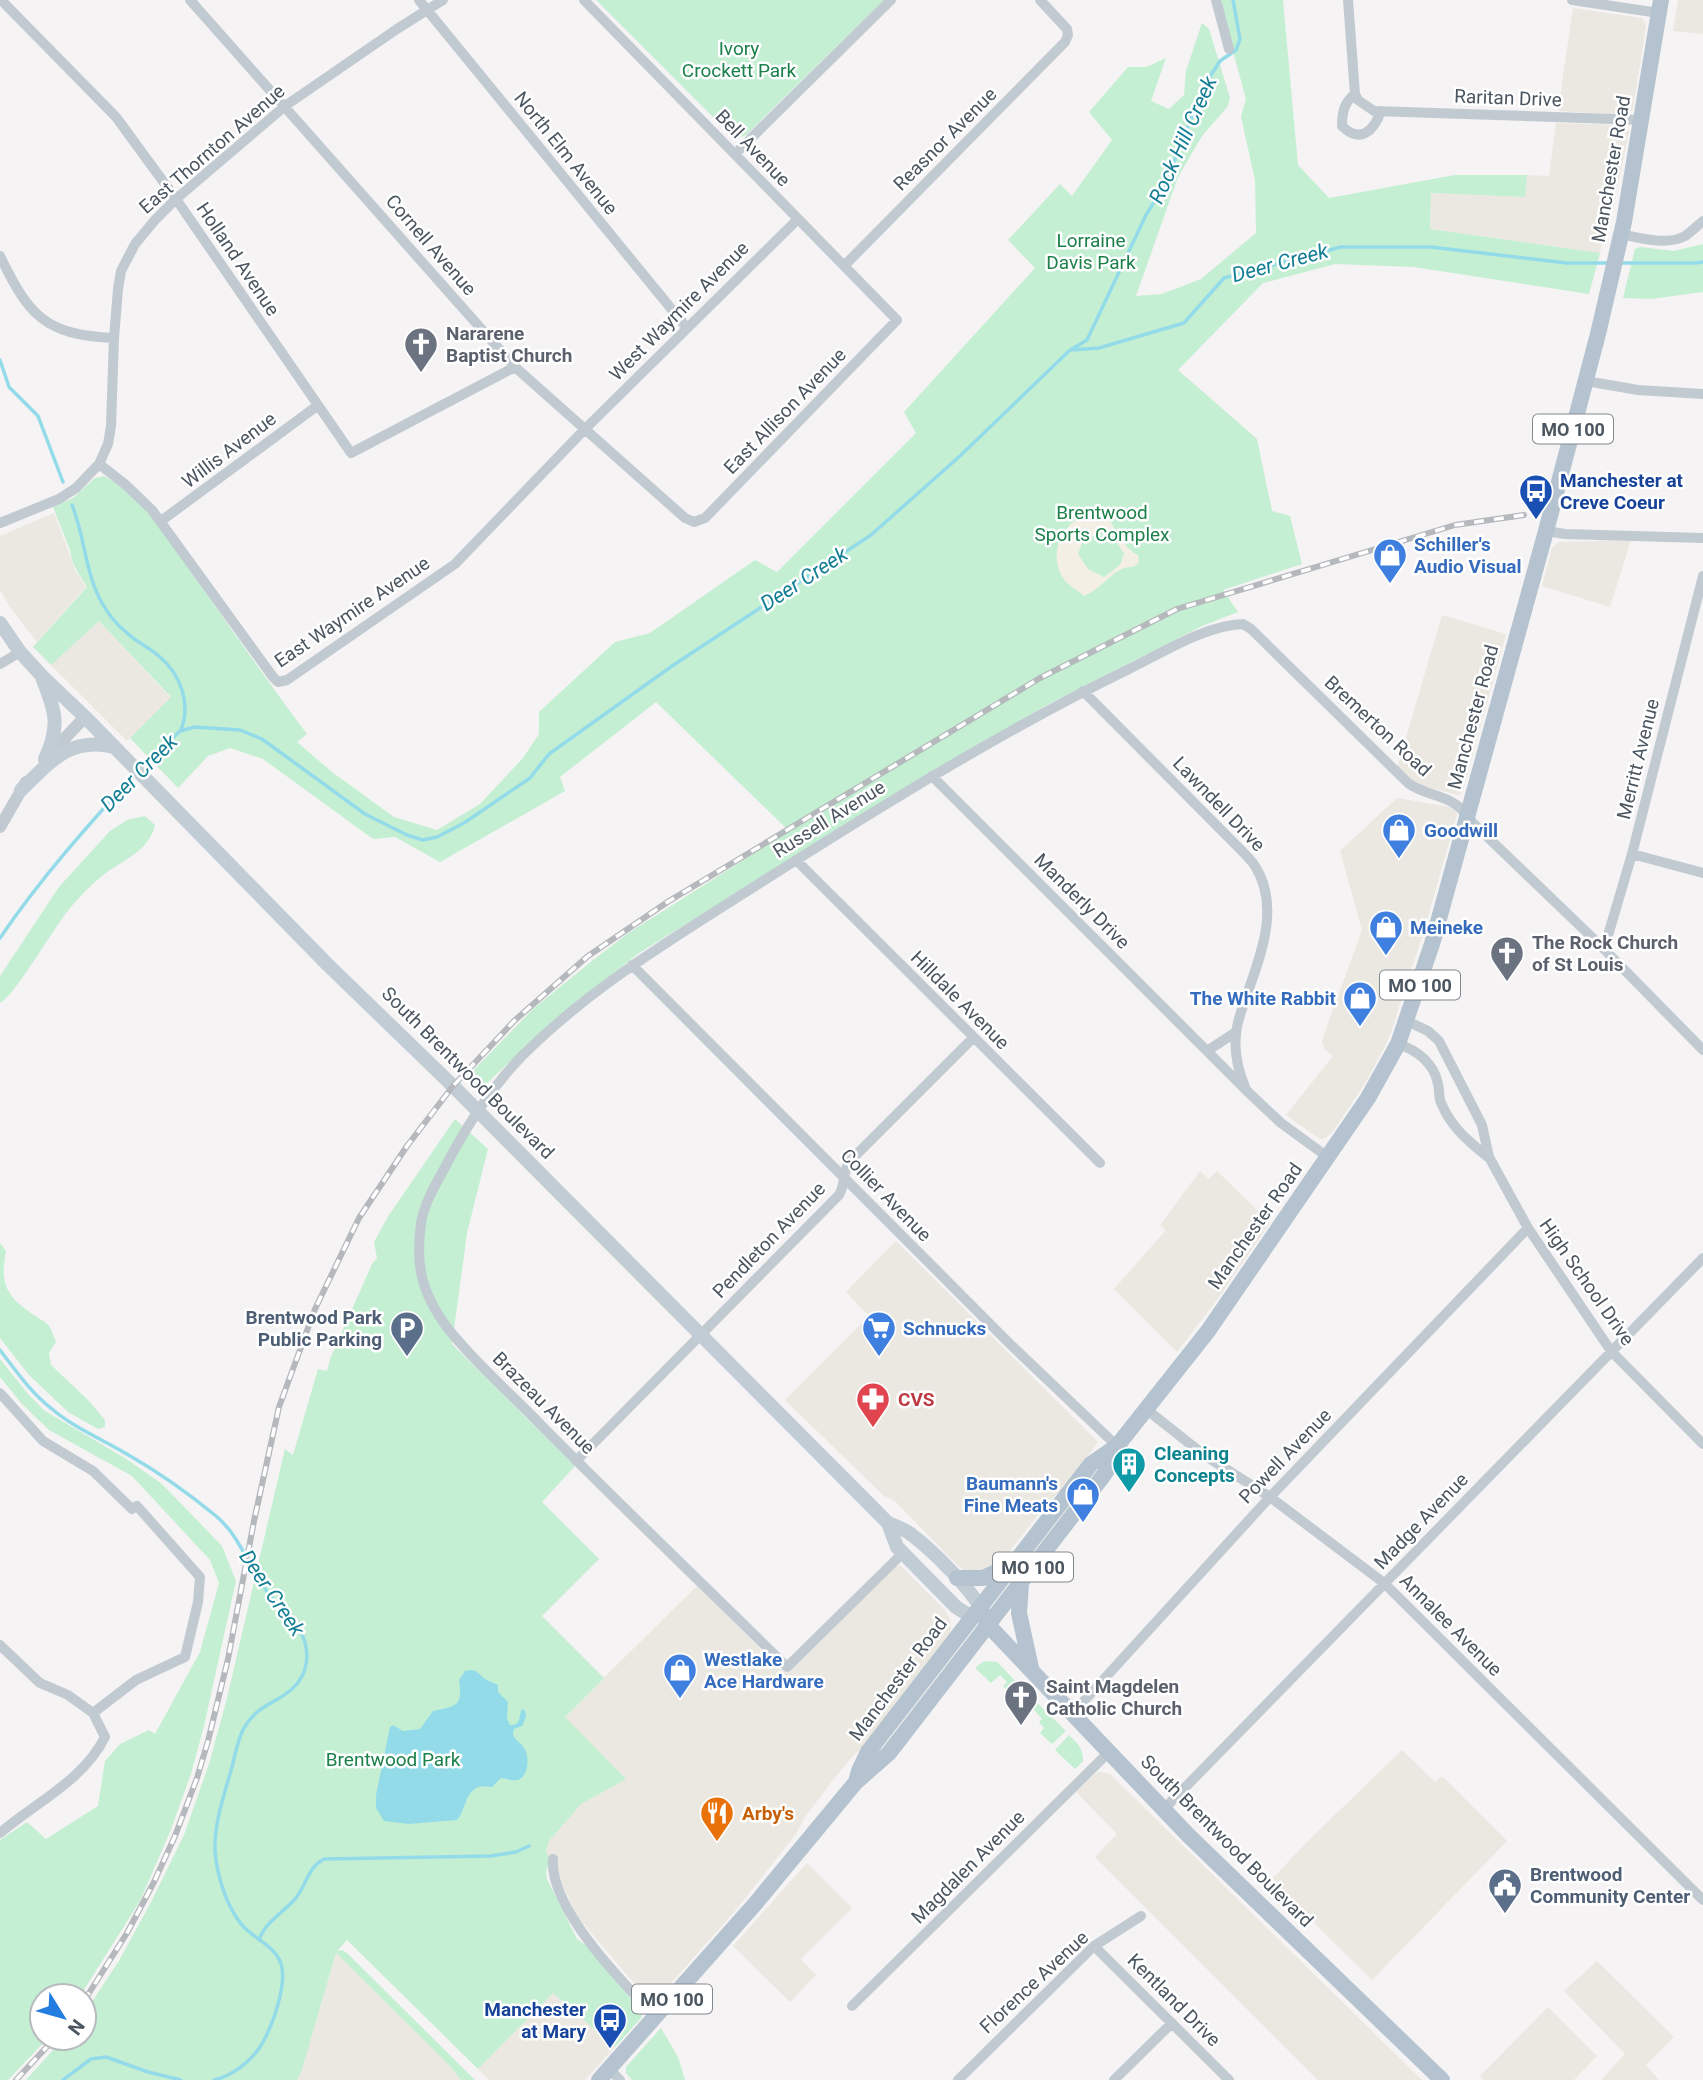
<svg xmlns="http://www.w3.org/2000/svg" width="1703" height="2080" viewBox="0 0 1703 2080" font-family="Roboto,sans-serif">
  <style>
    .commercial { fill: #eae8e1 }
    .green { fill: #c4efd3 }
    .sand { fill: #f4efe5; fill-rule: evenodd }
    .water { fill: #94dbea }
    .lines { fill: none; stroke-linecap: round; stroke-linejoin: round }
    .stream { stroke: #94dbea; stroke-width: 3.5 }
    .minor { stroke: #c1cad1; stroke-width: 10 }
    .tertiary { stroke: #c1cad1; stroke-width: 12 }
    .secondary { stroke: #c1ccd5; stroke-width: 14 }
    .primary { stroke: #b4c3cf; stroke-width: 16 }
    .rail-casing { stroke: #b5b8bc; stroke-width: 6 }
    .rail { stroke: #fff; stroke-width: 3.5; stroke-dasharray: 10; stroke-linecap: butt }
    .labels { text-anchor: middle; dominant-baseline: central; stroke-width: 5; stroke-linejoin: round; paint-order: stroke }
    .shield { fill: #fff; stroke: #818990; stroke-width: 2 }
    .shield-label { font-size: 18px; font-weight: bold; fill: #4b5660 }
    .park-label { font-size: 19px; fill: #1c804a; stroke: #fff }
    .street-label { font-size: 19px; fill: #4b5660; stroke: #fff }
    .worship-label { font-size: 19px; font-weight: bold; fill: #5b616d; stroke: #fff; text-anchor: start }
    .transit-label { font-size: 19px; font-weight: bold; fill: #164399; stroke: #fff; text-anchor: start }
    .shop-label { font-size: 19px; font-weight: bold; fill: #366cbe; stroke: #fff; text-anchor: start }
    .service-label { font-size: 19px; font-weight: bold; fill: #4e5e75; stroke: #fff; text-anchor: end }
    .health-label { font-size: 19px; font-weight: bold; fill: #be3a42; stroke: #fff; text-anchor: start }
    .culture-label { font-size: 19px; font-weight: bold; fill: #0d838f; stroke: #fff; text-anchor: start }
    .food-label { font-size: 19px; font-weight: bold; fill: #c56008; stroke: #fff; text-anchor: start }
    .water-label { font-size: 21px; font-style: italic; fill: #137e94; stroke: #fff }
  </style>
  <rect width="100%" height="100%" fill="#f5f3f3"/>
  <path class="commercial" d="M1678 0H1703V34L1673 31Z
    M1573 8 1641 18 1644 21 1646 26 1633 109 1630 113 1625 115 1558 111Z
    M1556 123 1620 125 1626 127 1629 132 1606 243 1602 242 1600 253 1430 229 1431 193 1525 197 1527 175 1549 176Z
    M54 513 76 572 86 587 37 642 10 607 0 590V536Z
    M1631 540 1610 607 1542 586 1552 548 1558 542Z
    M1442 615 1506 634 1463 790 1459 795 1414 784 1397 768Z
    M98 620 171 698 127 741 51 665Z
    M1397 798 1450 807 1456 811 1457 814 1423 934 1389 1038 1367 1080 1334 1130 1326 1138 1320 1139 1286 1115 1333 1056 1324 1049 1322 1040 1362 930 1340 851Z
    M1200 1171 1209 1179 1217 1171 1270 1223 1214 1304 1177 1352 1114 1289 1166 1230 1160 1225Z
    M896 1241 1098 1442 1067 1485 1048 1502 999 1565 994 1570 965 1571 956 1564 895 1501 884 1496 785 1400 869 1316 846 1292Z
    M900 1565 945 1610 951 1622V1633L869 1741 851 1758 829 1785 805 1817 796 1834 735 1911 656 2000 649 2001 577 1916 546 1851 549 1841 581 1804 625 1779 564 1717 697 1586 781 1670 786 1672 895 1567Z
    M1402 1750 1435 1782 1442 1776 1507 1841 1372 1980 1304 1913 1288 1902 1268 1883 1310 1839Z
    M1100 1772 1110 1774 1422 2080H1318L1095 1857 1117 1834 1076 1792 1095 1774Z
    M807 1863 852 1908 801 1959 816 1975 790 2002 733 1946Z
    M336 1953 449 2065 461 2080H297L301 2073Z
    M1597 1961 1674 2037 1646 2065 1659 2080H1601L1625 2054 1564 1991Z
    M553 1993 615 2047 585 2080H489L478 2069Z
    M1548 2007 1597 2056 1574 2080H1484L1480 2076Z"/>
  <path class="green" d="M596 0H884L746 135 738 138 732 136Z
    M1219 0H1283L1298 165 1329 198 1455 175H1527L1525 197 1431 193 1430 229 1600 253 1589 294 1414 267 1335 264 1263 283 1178 370 1257 439 1272 511 1290 516 1302 564 1223 590 1238 612 1202 626 1047 705 951 761 639 953 554 1020 484 1086 479 1088 467 1077 533 1009 587 965 627 934 789 831 656 702 560 777 565 791 440 862 395 837 373 839 263 759 230 748 208 756 178 788 130 738 171 697 99 621 51 665 33 647 87 587C80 575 71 564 70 550L53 507 73 498 95 478 104 476C148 500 174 549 203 589 237 637 271 686 307 734L297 742 332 772 394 817 437 830 480 804 523 758 539 734V712L615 642 650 633 755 560 777 572 916 433 904 412 1035 268 1008 240 1060 184 1072 196 1112 140 1089 112 1128 67H1146L1166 58 1151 101 1169 109 1184 95 1186 71 1202 23 1209 29 1230 98 1228 106 1202 136 1178 177 1136 296 1162 294 1201 279 1256 233 1255 180 1241 117 1246 99Z
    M1703 244V292L1651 299 1623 298 1635 249 1640 247 1674 251Z
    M145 816 155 825C149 852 122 860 102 876 91 885 80 896 71 907 55 925 15 996 0 1003V976L59 887 110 831 127 820Z
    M455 1119 488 1149 467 1233 452 1344 575 1466 542 1502 599 1559 542 1616 604 1678 565 1717 626 1779 581 1804 549 1841 546 1851 551 1861 546 1871 547 1879 577 1939 587 1946 638 2007 642 2014 641 2018 615 2047 553 1993 478 2069 347 1940 337 1951 342 1950 348 1954 475 2080H461L449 2065 336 1953 301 2073 297 2080H26L64 2038H84V2014L120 1959 151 1902 184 1835 209 1764 227 1698 285 1449 293 1455 318 1369 327 1371 330 1359 372 1264 377 1258 374 1242 389 1215Z
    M0 1243 6 1251C0 1282 5 1295 31 1313 36 1317 45 1321 49 1326 52 1330 54 1337 56 1342L49 1353 51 1365 89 1401 105 1420V1427L98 1429 68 1412 48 1393 29 1375 0 1338Z
    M0 1359 28 1394 45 1411 125 1458 162 1484 222 1546 236 1581 204 1726 191 1774 170 1832 140 1901 80 1996H42V2038H48L8 2080H0V1840L27 1822 46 1839 98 1806 105 1761 120 1744 149 1730 155 1734 200 1652 219 1583 210 1560 132 1476 49 1430 22 1404 0 1377Z
    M984 1661 997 1662 1029 1695 1021 1703 1003 1686 1007 1682 1000 1675 991 1683 975 1668Z
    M1035 1701 1066 1731 1052 1744 1040 1733 1044 1728 1039 1722 1042 1719 1030 1705Z
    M1069 1735C1078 1744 1083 1748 1083 1761L1075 1769 1055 1750Z
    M661 2028 678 2057 685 2080H632L626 2073V2067Z"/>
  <path class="sand" d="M1095 510H1101C1115 524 1120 546 1138 555L1139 562C1133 569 1131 566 1124 568 1109 574 1100 590 1084 596 1077 590 1068 585 1063 578 1046 549 1066 518 1095 510ZM1099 532 1111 533 1124 554 1120 565 1104 577 1088 569 1078 554 1082 543Z"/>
  <path class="water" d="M471 1670 476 1671 485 1679 498 1685V1692L508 1702 507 1719 510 1725C522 1725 518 1717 522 1709L525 1711 526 1717 522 1726 514 1729C514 1731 513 1733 513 1734 514 1740 522 1743 524 1748 531 1758 528 1783 512 1780 508 1780 504 1778 501 1778L492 1787C464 1781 468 1808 457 1820L409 1824 384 1821 376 1808V1795L390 1727 393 1725 403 1731 420 1729 433 1711C457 1706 463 1706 459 1680L465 1671Z"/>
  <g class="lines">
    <path class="stream" d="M1618 263H1695L1703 262
      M1072 349 1087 340 1146 215 1165 184 1205 84 1220 61 1236 50 1240 39 1233 0
      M0 360 9 387 38 416 63 482
      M72 505C85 537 85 573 102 603 108 614 116 624 126 632 136 642 150 648 160 657 181 675 191 704 181 730
      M142 767 180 731 195 727 240 730 262 739 365 814 407 835 423 840 437 837 464 823 530 778 549 754 672 666 871 535 960 456 1070 350 1099 348 1184 323 1224 278 1341 247H1431L1567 263H1610
      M0 938C40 879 88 825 136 773
      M0 1350C16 1371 31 1393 52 1409 73 1427 101 1439 125 1453 157 1471 188 1493 216 1516 240 1536 248 1566 266 1590 276 1604 291 1616 300 1631 311 1650 309 1674 292 1689 274 1705 258 1704 244 1728 236 1742 235 1759 230 1774 223 1798 214 1825 215 1851 217 1875 226 1906 242 1925 253 1938 273 1945 280 1961 289 1982 272 2028 260 2047 250 2062 232 2076 214 2080
      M259 1940C265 1922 284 1912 295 1899 307 1885 307 1868 324 1859L491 1856 516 1852 529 1846
      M63 2080 91 2059 106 2057 148 2072 181 2080"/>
    <path class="minor" d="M1 0 116 117 176 199 351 453 515 367
      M190 0 515 367 685 518 694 522 705 518 897 320 584 0
      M419 0 687 328
      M1216 0 1229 49
      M1348 0 1355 94 1358 100 1374 111 1642 120
      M1572 0 1659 13
      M1355 94C1344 102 1342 113 1342 126 1360 144 1374 131 1381 111
      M735 154 891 0
      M1621 234C1640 238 1667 246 1685 236 1691 232 1697 226 1703 221
      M0 256C29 316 45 335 114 338
      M844 266 1065 42 1068 35 1067 29 1040 0
      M1586 381 1638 390 1703 394
      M99 464 126 485 152 510 273 677 278 682 287 680 455 564 585 429 798 219
      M161 521 317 406
      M0 523 59 499 76 488 99 464 108 444 111 426 114 338 118 289 121 271 135 244 155 220 176 199 285 106 397 29 443 0
      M1546 531 1565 534 1703 538
      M0 664 20 652
      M1083 691 1241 850C1246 855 1251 860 1255 866 1281 907 1260 957 1246 997 1242 1009 1237 1021 1236 1034 1234 1052 1238 1070 1245 1087
      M932 776 1246 1090 1281 1123 1329 1158
      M1632 854 1703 873
      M796 860 1100 1163
      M1604 949 1632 854 1703 576
      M632 965 1010 1344 1117 1446
      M1407 1021 1428 1031 1439 1041 1482 1125 1489 1157 1528 1228 1611 1351 1703 1444
      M1398 1044C1417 1050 1434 1063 1438 1084 1440 1092 1438 1098 1442 1105 1452 1128 1469 1142 1488 1157
      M1207 1051 1236 1032
      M0 1393 43 1441 93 1471 132 1509 137 1506 200 1577 198 1602 185 1657 136 1680 93 1713
      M1146 1409 1204 1455 1270 1497 1384 1583 1703 1900
      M576 1461 839 1195C846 1183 842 1174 849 1162L973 1038
      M903 1553 787 1667C705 1586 622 1507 541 1425 513 1396 481 1368 455 1337 440 1320 425 1296 421 1272 418 1257 419 1239 421 1223 424 1205 434 1187 443 1171 465 1128 489 1090 522 1056 592 986 677 936 760 883 880 807 1002 731 1129 669 1162 653 1206 625 1243 624L1251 629 1408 783C1422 794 1441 794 1455 804 1463 809 1468 818 1475 825L1601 946 1703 1050
      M0 1645 40 1683 68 1695 93 1713 105 1737C83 1781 36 1802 0 1833
      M1073 1713 1270 1497 1528 1228
      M1164 1809 1703 1258
      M553 1859C549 1908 623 1983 656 2017
      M1094 1946 1229 2080
      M852 2006 1109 1752
      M609 2069 620 2080
      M958 2080 1094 1946 1141 1916
      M1114 2080 1172 2023"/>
    <path class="tertiary" d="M47 757 85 717
      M0 827 26 782"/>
    <path class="secondary" d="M0 623 20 652 42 676 85 717 328 965 453 1086 888 1523C896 1526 906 1530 912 1535 932 1550 968 1586 980 1607
      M43 680C56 712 60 727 45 759
      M21 790C50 762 70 736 114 747
      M888 1523 897 1547 956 1607 972 1617"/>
    <path class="primary" d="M957 1578H983L1007 1567
      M1021 1584 1019 1613 1031 1668
      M980 1607 988 1625 1188 1835 1442 2080
      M856 1782 859 1771 868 1752 1091 1464 1117 1446
      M599 2080 755 1904 856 1782 889 1753 1103 1476 1111 1464 1117 1446 1208 1331 1368 1098 1398 1044 1432 944 1546 531 1598 334 1624 222 1661 0"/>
    <g class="rail-casing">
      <path id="rail" d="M84 2001 127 1933 154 1882 175 1836 197 1778 208 1741 228 1659 254 1521 279 1407 315 1309 359 1218 407 1146 453 1086 514 1021 588 956 669 901 1040 678 1177 609 1455 525 1524 515
        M16 2080 55 2038"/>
    </g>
    <use href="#rail" class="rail"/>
  </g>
  <defs>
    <g id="church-pin" transform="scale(1.75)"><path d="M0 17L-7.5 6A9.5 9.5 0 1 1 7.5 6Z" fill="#6b7280" stroke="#fff"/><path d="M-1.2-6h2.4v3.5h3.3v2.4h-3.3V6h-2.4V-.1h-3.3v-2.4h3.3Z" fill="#fff"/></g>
    <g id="bus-pin" transform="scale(1.75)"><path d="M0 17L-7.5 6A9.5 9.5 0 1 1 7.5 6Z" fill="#1a4fb4" stroke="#fff"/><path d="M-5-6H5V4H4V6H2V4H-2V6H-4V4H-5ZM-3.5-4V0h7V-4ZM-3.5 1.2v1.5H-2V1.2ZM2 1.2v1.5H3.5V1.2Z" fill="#fff"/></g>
    <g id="shop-pin" transform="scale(1.75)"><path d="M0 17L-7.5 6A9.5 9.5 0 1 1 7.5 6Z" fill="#3f7fe0" stroke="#fff"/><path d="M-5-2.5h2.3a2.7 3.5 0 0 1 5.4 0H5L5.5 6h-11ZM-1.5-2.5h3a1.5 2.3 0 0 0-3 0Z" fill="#fff"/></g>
    <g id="parking-pin" transform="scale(1.75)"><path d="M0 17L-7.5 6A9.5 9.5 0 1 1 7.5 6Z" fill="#5c6f8a" stroke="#fff"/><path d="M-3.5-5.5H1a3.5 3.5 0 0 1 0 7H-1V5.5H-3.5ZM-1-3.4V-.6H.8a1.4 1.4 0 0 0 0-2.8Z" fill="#fff"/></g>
    <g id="supermarket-pin" transform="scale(1.75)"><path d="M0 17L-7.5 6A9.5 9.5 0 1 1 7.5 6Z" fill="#3f7fe0" stroke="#fff"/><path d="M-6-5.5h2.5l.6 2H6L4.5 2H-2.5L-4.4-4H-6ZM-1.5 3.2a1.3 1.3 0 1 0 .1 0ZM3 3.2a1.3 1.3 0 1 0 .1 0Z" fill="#fff"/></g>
    <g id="pharmacy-pin" transform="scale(1.75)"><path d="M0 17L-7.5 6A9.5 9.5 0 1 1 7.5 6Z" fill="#e0444e" stroke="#fff"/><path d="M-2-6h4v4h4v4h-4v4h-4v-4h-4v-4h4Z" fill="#fff"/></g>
    <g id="building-pin" transform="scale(1.75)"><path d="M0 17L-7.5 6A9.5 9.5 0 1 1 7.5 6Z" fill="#0f9aa8" stroke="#fff"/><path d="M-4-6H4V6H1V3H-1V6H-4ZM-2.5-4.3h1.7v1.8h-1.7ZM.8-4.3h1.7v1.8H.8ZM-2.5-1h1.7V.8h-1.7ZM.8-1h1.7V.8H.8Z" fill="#fff"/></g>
    <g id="restaurant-pin" transform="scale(1.75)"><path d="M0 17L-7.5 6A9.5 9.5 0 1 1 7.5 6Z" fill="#e8710a" stroke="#fff"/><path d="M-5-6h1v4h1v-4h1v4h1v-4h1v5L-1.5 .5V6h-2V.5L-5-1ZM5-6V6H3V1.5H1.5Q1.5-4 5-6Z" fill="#fff"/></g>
    <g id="civic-pin" transform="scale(1.75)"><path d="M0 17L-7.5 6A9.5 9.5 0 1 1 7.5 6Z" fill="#5c6f8a" stroke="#fff"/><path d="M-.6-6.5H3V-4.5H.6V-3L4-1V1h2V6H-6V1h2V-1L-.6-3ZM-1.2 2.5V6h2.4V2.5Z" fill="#fff"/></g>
  </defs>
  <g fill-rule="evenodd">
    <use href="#church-pin" x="421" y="344"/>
    <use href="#bus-pin" x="1536" y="491"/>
    <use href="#shop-pin" x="1390" y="555"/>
    <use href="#shop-pin" x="1399" y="830"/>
    <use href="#shop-pin" x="1386" y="927"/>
    <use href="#church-pin" x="1507" y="953"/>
    <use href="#shop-pin" x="1360" y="998"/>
    <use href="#parking-pin" x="407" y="1328"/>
    <use href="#supermarket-pin" x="879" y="1328"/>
    <use href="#pharmacy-pin" x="873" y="1399"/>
    <use href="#building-pin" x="1129" y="1464"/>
    <use href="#shop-pin" x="1083" y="1494"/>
    <use href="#shop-pin" x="680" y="1670"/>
    <use href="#church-pin" x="1021" y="1697"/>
    <use href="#restaurant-pin" x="717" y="1813"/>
    <use href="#civic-pin" x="1505" y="1885"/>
    <use href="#bus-pin" x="610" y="2020"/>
  </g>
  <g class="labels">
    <g class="shield">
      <rect x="1533" y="414.5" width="80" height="29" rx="5"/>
      <rect x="1380" y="970.5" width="80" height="29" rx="5"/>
      <rect x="993" y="1552.5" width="80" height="29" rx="5"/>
      <rect x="632" y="1984.5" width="80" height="29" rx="5"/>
    </g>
    <g class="shield-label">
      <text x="1573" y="429">MO 100</text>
      <text x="1420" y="985">MO 100</text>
      <text x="1033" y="1567">MO 100</text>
      <text x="672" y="1999">MO 100</text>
    </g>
    <g class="park-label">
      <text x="739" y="48">Ivory<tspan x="739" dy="22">Crockett Park</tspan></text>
      <text x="1091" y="240">Lorraine<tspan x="1091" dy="22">Davis Park</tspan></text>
      <text x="1102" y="512">Brentwood<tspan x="1102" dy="22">Sports Complex</tspan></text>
      <text x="393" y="1759">Brentwood Park</text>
    </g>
    <g class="street-label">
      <text transform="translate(1508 98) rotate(2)">Raritan Drive</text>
      <text transform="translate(945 139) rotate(-45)">Reasnor Avenue</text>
      <text transform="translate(753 148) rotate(46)">Bell Avenue</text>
      <text transform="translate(212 149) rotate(-41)">East Thornton Avenue</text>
      <text transform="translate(566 153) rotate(51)">North Elm Avenue</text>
      <text transform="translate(1611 169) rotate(-80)">Manchester Road</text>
      <text transform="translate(431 245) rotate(49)">Cornell Avenue</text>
      <text transform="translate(238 259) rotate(56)">Holland Avenue</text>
      <text transform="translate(679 311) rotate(-45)">West Waymire Avenue</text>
      <text transform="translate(785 411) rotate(-46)">East Allison Avenue</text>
      <text transform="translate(229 450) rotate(-37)">Willis Avenue</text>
      <text transform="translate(352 612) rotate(-34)">East Waymire Avenue</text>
      <text transform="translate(1473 717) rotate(-75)">Manchester Road</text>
      <text transform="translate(1378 726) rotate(43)">Bremerton Road</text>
      <text transform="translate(1638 759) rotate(-76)">Merritt Avenue</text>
      <text transform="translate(1219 804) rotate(46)">Lawndell Drive</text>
      <text transform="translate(829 819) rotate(-32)">Russell Avenue</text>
      <text transform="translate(1082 901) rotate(45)">Manderly Drive</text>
      <text transform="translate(960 1000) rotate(45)">Hilldale Avenue</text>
      <text transform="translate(468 1073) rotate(45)">South Brentwood Boulevard</text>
      <text transform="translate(886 1195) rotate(46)">Collier Avenue</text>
      <text transform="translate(1255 1226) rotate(-55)">Manchester Road</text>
      <text transform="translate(769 1240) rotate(-46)">Pendleton Avenue</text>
      <text transform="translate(1587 1282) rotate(55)">High School Drive</text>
      <text transform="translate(544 1403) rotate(45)">Brazeau Avenue</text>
      <text transform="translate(1285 1456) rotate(-46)">Powell Avenue</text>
      <text transform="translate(1421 1521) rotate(-46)">Madge Avenue</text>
      <text transform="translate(1451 1625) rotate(45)">Annalee Avenue</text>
      <text transform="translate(898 1679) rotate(-53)">Manchester Road</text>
      <text transform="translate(1227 1841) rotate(45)">South Brentwood Boulevard</text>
      <text transform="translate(968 1867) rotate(-45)">Magdalen Avenue</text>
      <text transform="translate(1034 1982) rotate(-43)">Florence Avenue</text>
      <text transform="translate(1174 2000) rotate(45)">Kentland Drive</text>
    </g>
    <g class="worship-label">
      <text x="446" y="333">Nararene<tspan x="446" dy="22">Baptist Church</tspan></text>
      <text x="1532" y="942">The Rock Church<tspan x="1532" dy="22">of St Louis</tspan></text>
      <text x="1046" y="1686">Saint Magdelen<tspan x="1046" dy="22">Catholic Church</tspan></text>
    </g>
    <g class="transit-label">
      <text x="1560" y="480">Manchester at<tspan x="1560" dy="22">Creve Coeur</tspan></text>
      <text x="586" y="2009" text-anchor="end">Manchester<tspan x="586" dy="22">at Mary</tspan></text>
    </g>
    <g class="shop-label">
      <text x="1414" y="544">Schiller's<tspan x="1414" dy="22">Audio Visual</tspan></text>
      <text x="1424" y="830">Goodwill</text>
      <text x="1410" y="927">Meineke</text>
      <text x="1336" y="998" text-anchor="end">The White Rabbit</text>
      <text x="903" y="1328">Schnucks</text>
      <text x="1058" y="1483" text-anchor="end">Baumann's<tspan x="1058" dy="22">Fine Meats</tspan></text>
      <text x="704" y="1659">Westlake<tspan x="704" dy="22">Ace Hardware</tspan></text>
    </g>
    <g class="service-label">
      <text x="382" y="1317">Brentwood Park<tspan x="382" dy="22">Public Parking</tspan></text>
      <text x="1530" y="1874" text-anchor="start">Brentwood<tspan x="1530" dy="22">Community Center</tspan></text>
    </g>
    <g class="health-label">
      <text x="898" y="1399">CVS</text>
    </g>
    <g class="culture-label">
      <text x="1154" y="1453">Cleaning<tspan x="1154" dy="22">Concepts</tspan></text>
    </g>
    <g class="food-label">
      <text x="742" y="1813">Arby's</text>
    </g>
    <g class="water-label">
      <text transform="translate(1183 140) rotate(-66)">Rock Hill Creek</text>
      <text transform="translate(1280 263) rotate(-15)">Deer Creek</text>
      <text transform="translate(804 579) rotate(-33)">Deer Creek</text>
      <text transform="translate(139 773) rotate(-45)">Deer Creek</text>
      <text transform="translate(272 1593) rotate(56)">Deer Creek</text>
    </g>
  </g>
  <g transform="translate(63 2017) rotate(127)"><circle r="33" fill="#ffffff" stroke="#b7bbbf" stroke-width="2"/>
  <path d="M0-5L12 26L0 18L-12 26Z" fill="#237cdf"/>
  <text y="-10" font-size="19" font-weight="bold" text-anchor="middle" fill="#4b5660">N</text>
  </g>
</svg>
